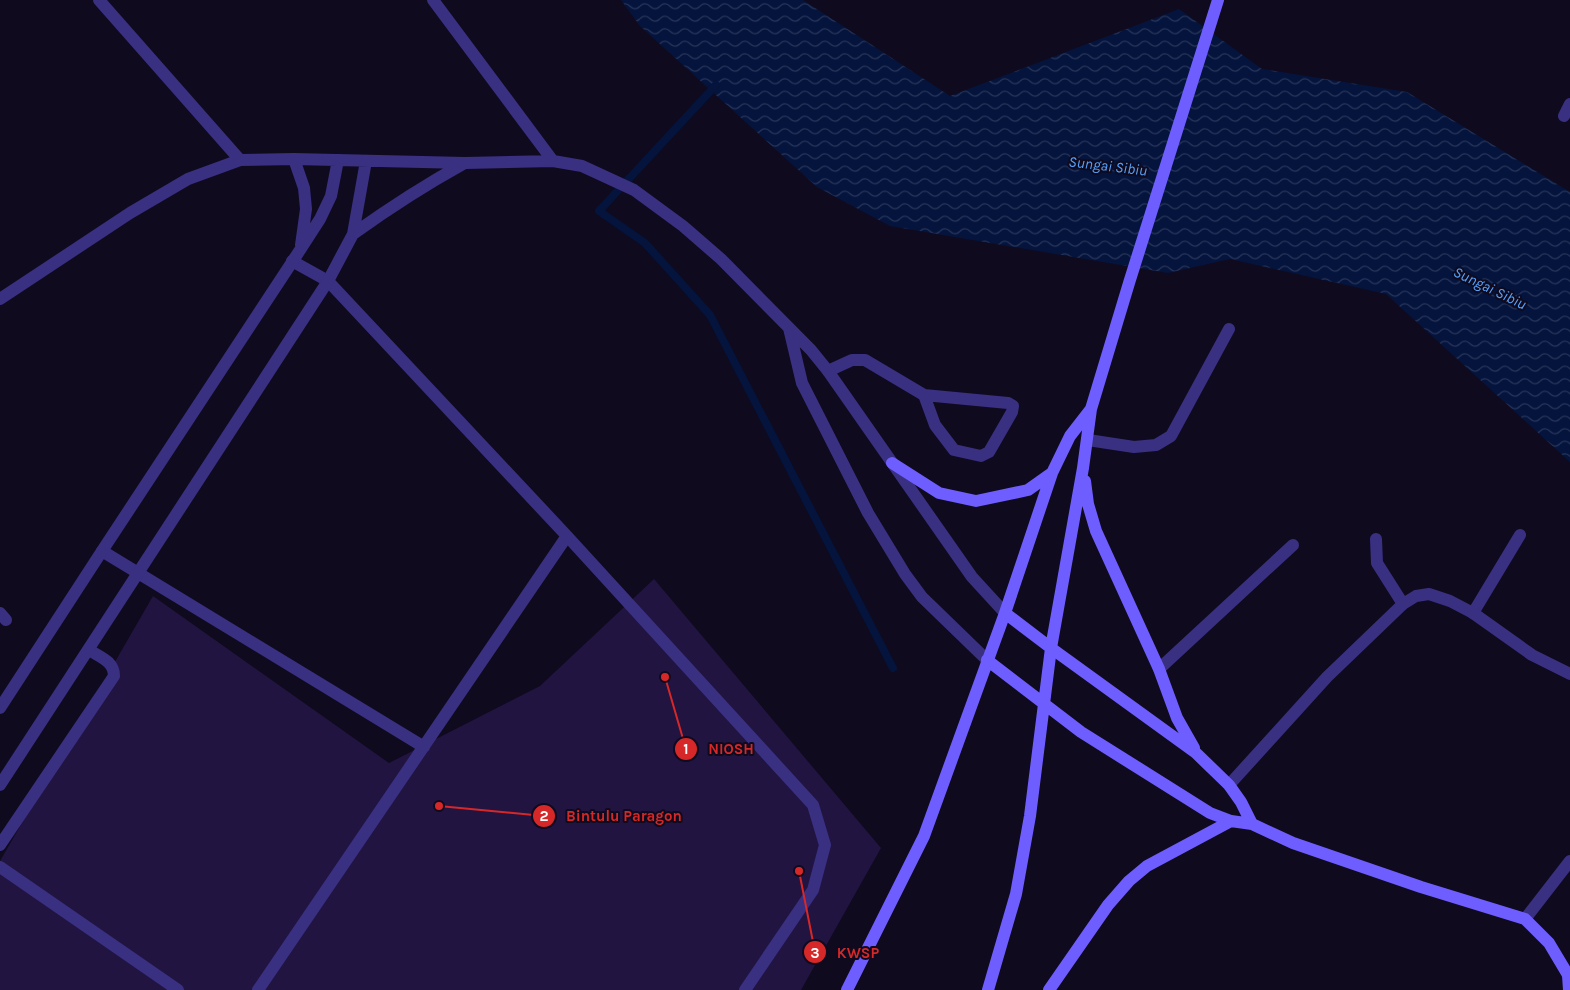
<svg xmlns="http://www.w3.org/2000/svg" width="1570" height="990" viewBox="0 0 1570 990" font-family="Karla,sans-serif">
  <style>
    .water { fill: url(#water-waves) }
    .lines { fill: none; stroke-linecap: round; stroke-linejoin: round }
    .stream { stroke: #04143d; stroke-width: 8 }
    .building { fill: #211441 }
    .lane { stroke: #393082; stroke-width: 12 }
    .street { stroke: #393082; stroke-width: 12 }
    .secondary { stroke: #6e5eff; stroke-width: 12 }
    .labels { text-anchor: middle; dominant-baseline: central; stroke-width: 4; stroke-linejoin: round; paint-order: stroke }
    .water-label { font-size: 15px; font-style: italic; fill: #55a3ff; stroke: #0f0a1e }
    .leader { fill: none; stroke: #d62828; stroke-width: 2 }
    .callout-dot { fill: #d62828; stroke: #0f0a1e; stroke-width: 2 }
    .mark-label { font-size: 15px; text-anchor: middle; font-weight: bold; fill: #fff }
    .callout-label { font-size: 15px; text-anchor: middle; font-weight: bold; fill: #d62828; stroke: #0f0a1e; stroke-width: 4; stroke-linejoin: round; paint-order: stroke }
  </style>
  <defs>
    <pattern id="water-waves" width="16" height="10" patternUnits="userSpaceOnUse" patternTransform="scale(1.25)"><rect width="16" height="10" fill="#04143d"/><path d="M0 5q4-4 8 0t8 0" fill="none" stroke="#28355a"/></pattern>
  </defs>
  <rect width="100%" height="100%" fill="#0f0a1e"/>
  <path class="water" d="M621 0H803L950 96 1179 9 1262 69 1407 92 1570 192V462L1386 294 1230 259 1168 273 890 226 817 187 640 26Z"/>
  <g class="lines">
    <path class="stream" d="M716 85 599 211 645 243 710 315 893 668"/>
  </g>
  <path class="building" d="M654 579 881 848 801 990H0V861L153 596 389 763 540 686Z"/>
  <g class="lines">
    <path class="lane" d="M292 261 328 281 567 536 813 805 825 845 813 890 745 990
      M828 371 852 360H865L924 395 1008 403 1013 406 1012 412 989 452 981 456 954 450 935 425 924 395
      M1088 440 1134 447 1156 445 1171 436 1229 329
      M1376 539 1377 563 1403 604
      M102 551 424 747
      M0 613 6 620
      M1473 613 1520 535
      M1159 669 1293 545
      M0 845 114 676C114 661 100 657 89 650
      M0 867 178 990
      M1525 919 1570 861
      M258 990 567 536"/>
    <path class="street" d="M99 0 240 160
      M433 0 553 161
      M1564 116 1570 104
      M294 159 304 188 306 209 301 245
      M353 234C388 209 425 185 463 164
      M0 299 130 213 188 179 240 160 294 159 465 163 553 161 582 166 634 190 683 226 721 259 811 350 828 371 972 577 1005 613
      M789 328 802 383 868 513 905 574 922 597 987 660
      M0 708 102 551 300 250 320 219 331 196 338 160
      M0 785 328 281 353 234 366 161
      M1229 785 1327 677 1403 604 1416 596 1429 594 1450 601 1473 613 1532 655 1570 674"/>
    <path class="secondary" d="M892 463 939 493 976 501 1028 490 1052 473
      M1085 481 1088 504 1096 531 1159 669 1177 718 1194 748
      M1005 613 1051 648 1196 753 1229 785 1241 802 1252 824
      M987 660 1081 732 1210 813 1231 821 1252 824 1293 843 1421 887 1525 919 1549 943 1568 975 1569 990
      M847 990 924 836 1005 613 1052 473 1070 436 1091 409
      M988 990 1016 894 1030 816 1051 648 1083 468 1091 409 1129 283 1218 0
      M1049 990 1108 905 1129 881 1147 866 1231 821"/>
  </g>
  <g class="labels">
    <g class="water-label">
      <text transform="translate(1108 166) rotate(7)">Sungai Sibiu</text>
      <text transform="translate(1490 288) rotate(26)">Sungai Sibiu</text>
    </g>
  </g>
  <path class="leader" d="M665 677L686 749M439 806L544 816M799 871L815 952"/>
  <g class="callout-dot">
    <circle cx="665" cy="677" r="5"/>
    <circle cx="439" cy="806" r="5"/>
    <circle cx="799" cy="871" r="5"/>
    <circle cx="686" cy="749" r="12"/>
    <circle cx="544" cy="816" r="12"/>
    <circle cx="815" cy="952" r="12"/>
  </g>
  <g class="mark-label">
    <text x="686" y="754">1</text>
    <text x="544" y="821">2</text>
    <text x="815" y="958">3</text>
  </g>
  <g class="callout-label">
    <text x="731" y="754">NIOSH</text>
    <text x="624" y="821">Bintulu Paragon</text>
    <text x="858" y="958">KWSP</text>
  </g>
</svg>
